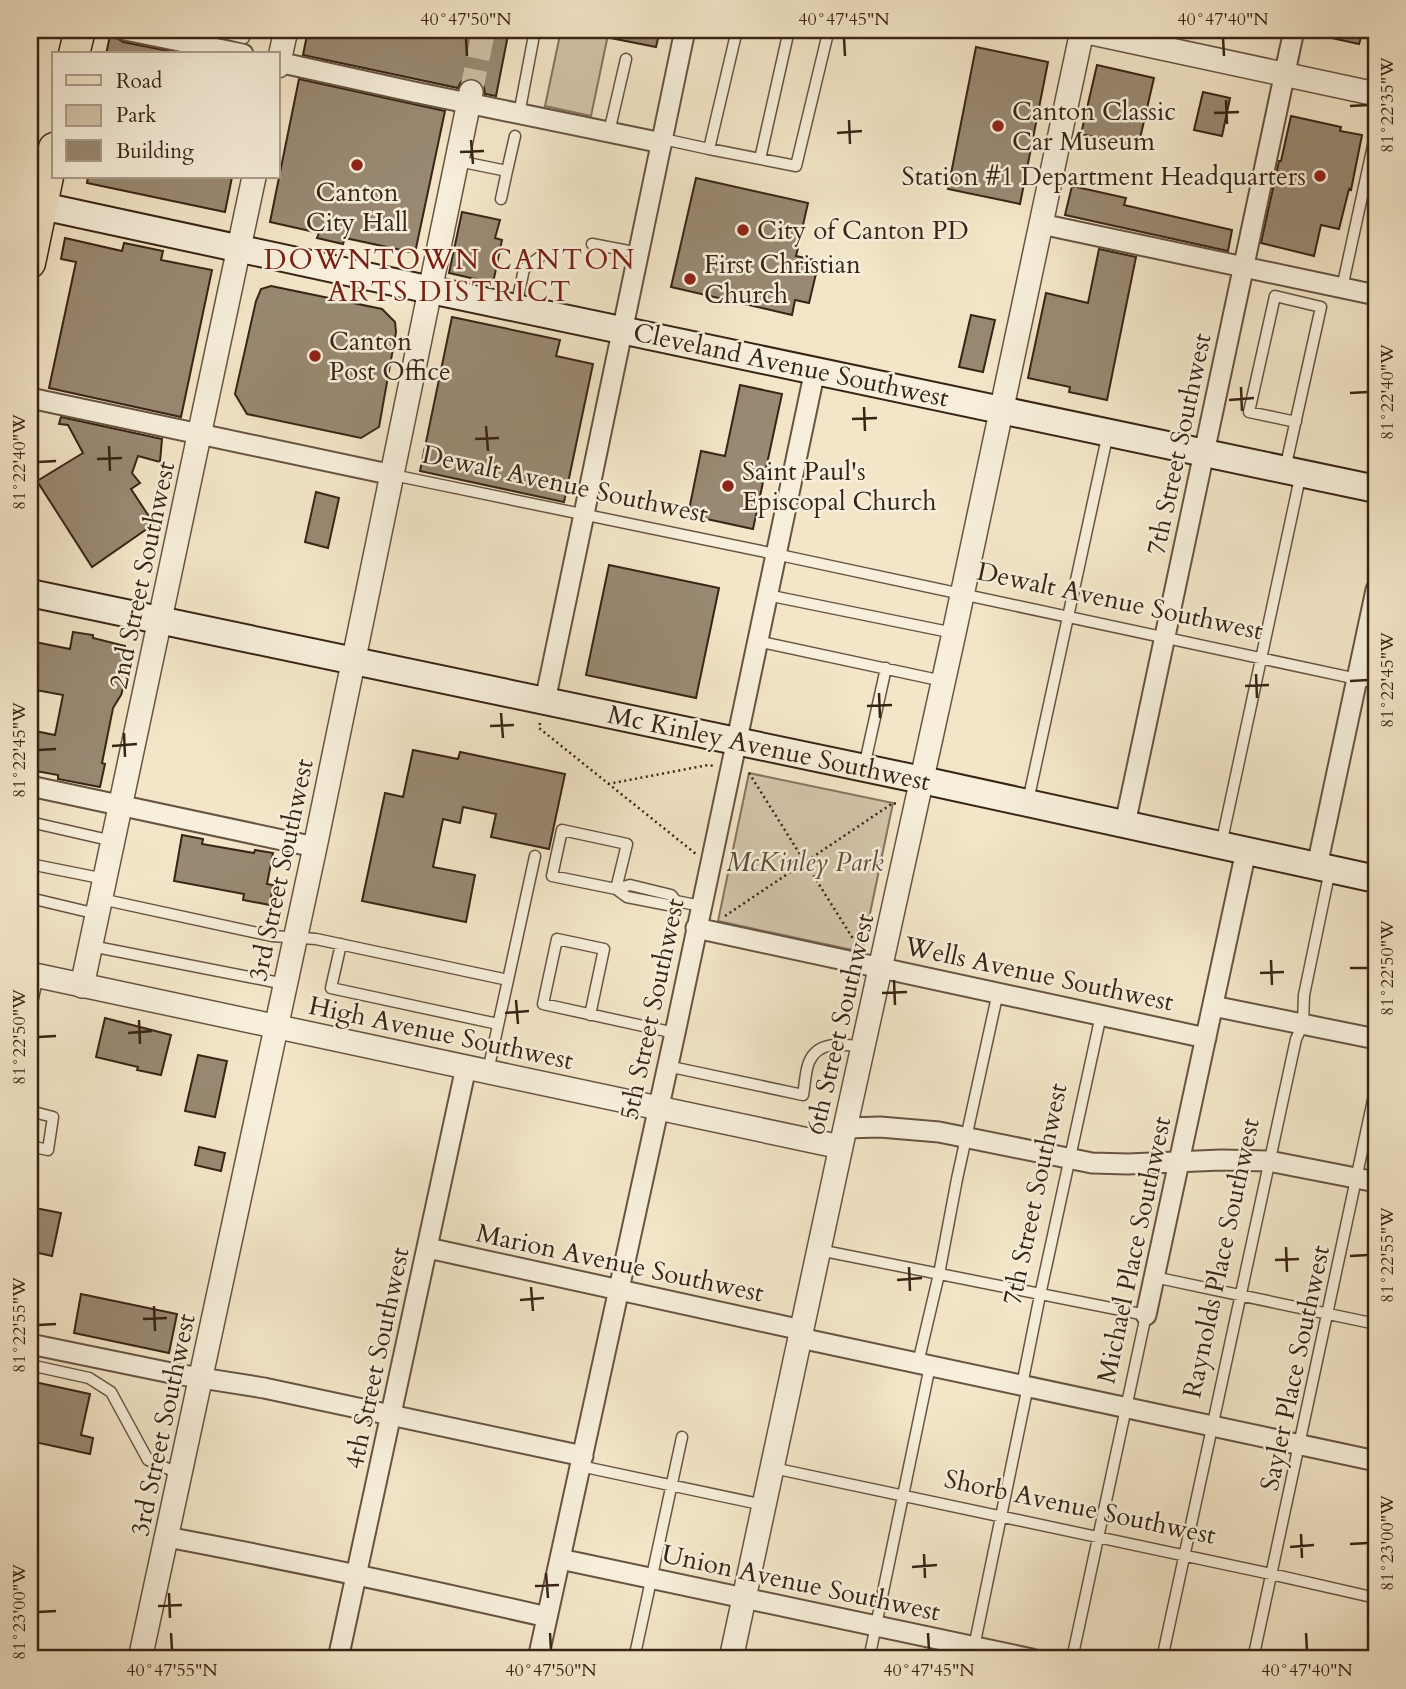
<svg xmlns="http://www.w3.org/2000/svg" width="1406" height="1689" viewBox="0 0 1406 1689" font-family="Cardo,serif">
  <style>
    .green { fill: #d3c5aa; stroke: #867460; stroke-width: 2 }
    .building { fill: #998972; stroke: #382415; stroke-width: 2 }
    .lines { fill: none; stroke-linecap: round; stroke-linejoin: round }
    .tertiary-tunnel { stroke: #cebfa4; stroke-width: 23; stroke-dasharray: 23 11; stroke-linecap: butt }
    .service-casing { stroke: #675442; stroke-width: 13 }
    .minor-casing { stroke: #675442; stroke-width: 23 }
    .tertiary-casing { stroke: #675442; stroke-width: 26 }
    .secondary-casing { stroke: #382415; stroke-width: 30 }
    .primary-casing { stroke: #382415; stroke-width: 33 }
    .path { stroke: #382415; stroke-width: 2.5; stroke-dasharray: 2 3.5; stroke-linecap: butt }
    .service { stroke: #f7efdb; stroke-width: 10 }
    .minor { stroke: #f7efdb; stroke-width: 19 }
    .tertiary { stroke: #f7efdb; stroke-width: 23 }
    .secondary { stroke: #f7efdb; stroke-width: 26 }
    .primary { stroke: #f3e6c8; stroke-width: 30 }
    .ticks { fill: none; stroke: #382415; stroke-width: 2.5 }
    .poi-dot { fill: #8f2418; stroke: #f7efdb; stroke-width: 2.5 }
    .labels { text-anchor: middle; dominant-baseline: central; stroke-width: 5; stroke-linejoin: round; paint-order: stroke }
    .poi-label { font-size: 26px; fill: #382415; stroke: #f7efdb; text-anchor: start }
    .street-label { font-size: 26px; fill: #382415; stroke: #f7efdb }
    .park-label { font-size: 26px; font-style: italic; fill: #5f4c3a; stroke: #f7efdb }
    .neighbourhood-label { font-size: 28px; letter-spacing: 2px; fill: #7a1f14; stroke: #f7efdb }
    .neatline { fill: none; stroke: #382415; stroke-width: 2.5 }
    .ticks-label { font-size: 18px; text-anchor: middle; fill: #382415 }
  </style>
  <rect width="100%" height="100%" fill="#f3e6c8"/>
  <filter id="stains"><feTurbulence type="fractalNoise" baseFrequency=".00286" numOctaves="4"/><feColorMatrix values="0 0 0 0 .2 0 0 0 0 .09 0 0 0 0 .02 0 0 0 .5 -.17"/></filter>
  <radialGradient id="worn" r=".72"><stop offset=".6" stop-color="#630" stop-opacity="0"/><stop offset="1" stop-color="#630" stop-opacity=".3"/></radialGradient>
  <path class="green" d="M561 30H609L591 116 545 106Z
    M749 773 893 803 862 952 718 921Z"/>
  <path class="building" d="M308 30H509L496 96 485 94 484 87 481 82 474 79H466L461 82 458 88 303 55Z
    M601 30H660L656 47 600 36Z
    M1319 30H1363L1359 44 1318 35Z
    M110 36 115 37 123 42 169 51V54H106Z
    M976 47 1048 62 1020 204 948 189Z
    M1097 65 1154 78 1138 147 1081 134Z
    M299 79 445 111 415 253 345 238 343 244 317 238 319 233 270 222Z
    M1203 92 1230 98 1222 136 1194 130Z
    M1291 116 1341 127 1340 131 1362 135 1351 190 1349 189 1339 229 1321 225 1314 256 1261 243 1279 161H1281Z
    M88 177H232L225 212 87 183Z
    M696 178 808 203 796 256 819 261 809 303 795 300 792 315 671 287Z
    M1072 186 1126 198 1124 205 1232 230 1228 251 1065 215Z
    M462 212 500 220 495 238 502 240 493 283 449 273Z
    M65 238 122 251 124 243 163 251 161 260 212 270 181 417 49 388 76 262 61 259Z
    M1099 249 1136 257 1107 400 1069 392 1070 387 1028 378 1046 293 1088 303Z
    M271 286 382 309 395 322 396 332 379 427 361 438 247 414 235 394 256 301 261 289Z
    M971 315 995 320 983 372 959 367Z
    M452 317 560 340 556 356 593 364 564 502 420 471Z
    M740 385 782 394 753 529 688 515 701 451 725 456Z
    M61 417 162 439 160 462 138 456 132 473 140 483 131 489 154 524 92 567 37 481 83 453 68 425 59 424Z
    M316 492 339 498 328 548 305 542Z
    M609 565 719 588 696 698 586 675Z
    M73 632 93 635V638L125 646 123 658 125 666 124 685 121 695 113 708 102 763 105 764 100 787 58 779V775L30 770V730L55 735 63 695 30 689V641L70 649Z
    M413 750 458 759 460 752 565 774 549 849 491 837 496 814 463 807 460 823 443 819 433 867 475 875 466 922 362 901 385 793 403 797Z
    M182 835 203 839 202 844 254 853 255 850 273 853 267 884 273 885 270 905 243 900 244 894 174 881Z
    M105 1018 171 1035 161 1075 137 1070 138 1067 96 1057Z
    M198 1055 227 1061 215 1117 185 1111Z
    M199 1147 225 1153 221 1171 195 1165Z
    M30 1207 61 1213 52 1256 30 1251Z
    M81 1294 177 1314 169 1353 74 1333Z
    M30 1381 90 1394 81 1435 93 1438 90 1454 30 1441Z"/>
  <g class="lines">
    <path class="tertiary-tunnel" d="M471 92 484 30"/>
    <g class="service-casing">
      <path id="service" d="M210 30 244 38 246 30
        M263 30 284 35
        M519 114 535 30
        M609 132 626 59
        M663 139 709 149 737 30
        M709 149 796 166 828 33 822 30
        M760 159 789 30
        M458 161 507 171 515 136
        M501 199 507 171
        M592 244 639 253
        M1342 288 1376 132
        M516 307 524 269 540 257
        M1285 469 1321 307 1275 296 1249 412 1296 422
        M393 475 775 554 1376 683
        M767 595 954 633
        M757 641 943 681
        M864 767 886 668
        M1028 801 1108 433
        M30 822 113 841
        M1221 845 1301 473
        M30 864 105 879
        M616 889 627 844 562 830 552 876 616 889 627 897 668 905 676 901
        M616 889 630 885 671 895 676 901 701 906
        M30 898 97 914
        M101 899 272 936 316 939 508 980 488 1071
        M341 944 331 988 498 1024
        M91 946 285 984
        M508 980 535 856
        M30 1011 38 976
        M590 1015 604 949 557 939 543 1004 675 1033
        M667 1066 803 1095C805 1085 805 1072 809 1062 818 1040 844 1044 863 1047
        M30 1111 53 1117 48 1150 30 1146
        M819 1250 1146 1315 1072 1659
        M1154 1277 1376 1324
        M918 1363 939 1274 957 1179 998 992
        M30 1365 89 1378 111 1392 148 1460 180 1474
        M1022 1385 1040 1295 1101 1015
        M580 1466 764 1505
        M773 1468 1271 1574 1376 1598
        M974 1647 1028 1386
        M634 1659 682 1437
        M869 1659 930 1366
        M1162 1659 1296 1039 1303 1024 1304 995 1330 870
        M1253 1659 1376 1086"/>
    </g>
    <g class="minor-casing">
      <path id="minor" d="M125 30 243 54
        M278 62 414 92 662 143
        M1041 224 1376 295
        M30 398 393 475
        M545 701 685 30
        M30 786 315 847
        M1125 824 1294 30
        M1317 866 1376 590
        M696 928 1206 1038
        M1213 1006 1376 1039
        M845 1128 880 1127 939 1132 1092 1163 1128 1164 1221 1160 1269 1161 1376 1182
        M428 1248 802 1330
        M1146 1315 1246 851
        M800 1338 1376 1461
        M30 1344 176 1374 264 1388 583 1456
        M167 1537C294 1561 421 1588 547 1617
        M560 1559 1032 1659
        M338 1659 466 1067
        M538 1659 675 1033 815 370"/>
    </g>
    <g class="tertiary-casing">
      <path id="tertiary" d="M1078 30 1376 94
        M278 66 286 30
        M30 974 841 1147
        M82 986 254 177
        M140 1659 315 847 471 92
        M731 1659 845 1128 954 633 1082 31"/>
    </g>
    <g class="secondary-casing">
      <path id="secondary" d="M42 206 431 290 1376 489
        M30 593 922 780 1376 879"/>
    </g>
    <g class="primary-casing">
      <path id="primary" d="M74 54 80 30
        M30 263 54 148"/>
    </g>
    <path class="path" d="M540 723 539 728 696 854
      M749 773 857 945
      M608 784 708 765 715 766
      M725 916 893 803 897 804"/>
    <use href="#service" class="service"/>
    <use href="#minor" class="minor"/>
    <use href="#tertiary" class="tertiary"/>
    <use href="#secondary" class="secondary"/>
    <use href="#primary" class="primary"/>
  </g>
  <path class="ticks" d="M466 38 467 56M844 38 845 56M1223 38 1224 56M1226 100 1227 124M1350 106 1368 105M1214 113 1239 112M849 120 850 144M837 133 862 131M471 140 473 164M460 152 484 151M1241 387 1242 411M1350 393 1368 392M1229 400 1254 398M864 407 865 431M852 419 877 418M486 426 488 451M475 439 499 438M109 446 110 471M97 459 122 458M38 462 56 461M1256 674 1257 698M1350 681 1368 680M1245 686 1269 685M879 693 880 718M867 706 892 705M501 713 503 738M490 726 514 725M124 733 125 757M112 746 137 744M38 750 56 749M1271 960 1272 985M1350 968H1368M1260 973 1284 972M894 980 895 1005M882 993 907 992M516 1000 518 1024M505 1013 529 1011M139 1020 140 1044M128 1033 152 1031M38 1037 56 1036M1286 1247 1287 1272M1350 1256 1368 1255M1275 1260 1299 1259M909 1267 910 1291M897 1280 922 1278M531 1287 533 1311M520 1300 544 1298M154 1306 155 1331M143 1319 167 1318M38 1325 56 1324M1301 1534 1302 1558M1350 1544 1368 1543M1290 1547 1314 1545M924 1554 925 1578M912 1567 937 1565M546 1573 548 1598M535 1586 559 1585M169 1593 170 1618M158 1606 182 1605M38 1612 56 1611M171 1633 172 1650M550 1633 551 1650M928 1633 929 1650M1306 1633 1307 1650"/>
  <g class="poi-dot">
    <circle cx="998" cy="126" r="7"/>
    <circle cx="357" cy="165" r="7"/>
    <circle cx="1320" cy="176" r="7"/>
    <circle cx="743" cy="230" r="7"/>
    <circle cx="690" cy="279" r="7"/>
    <circle cx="315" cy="356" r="7"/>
    <circle cx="728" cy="486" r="7"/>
  </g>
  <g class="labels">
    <g class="poi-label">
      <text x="1012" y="111">Canton Classic<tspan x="1012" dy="30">Car Museum</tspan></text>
      <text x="1306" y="176" text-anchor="end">Station #1 Department Headquarters</text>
      <text x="357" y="192" text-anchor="middle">Canton<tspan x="357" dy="30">City Hall</tspan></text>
      <text x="757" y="230">City of Canton PD</text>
      <text x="704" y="264">First Christian<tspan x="704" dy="30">Church</tspan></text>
      <text x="329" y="341">Canton<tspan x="329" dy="30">Post Office</tspan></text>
      <text x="742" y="471">Saint Paul's<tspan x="742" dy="30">Episcopal Church</tspan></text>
    </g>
    <g class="street-label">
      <text transform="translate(791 365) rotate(12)">Cleveland Avenue Southwest</text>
      <text transform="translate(1179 444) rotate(-78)">7th Street Southwest</text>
      <text transform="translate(565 484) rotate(12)">Dewalt Avenue Southwest</text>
      <text transform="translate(142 575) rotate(-78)">2nd Street Southwest</text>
      <text transform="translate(1120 601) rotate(12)">Dewalt Avenue Southwest</text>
      <text transform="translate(769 748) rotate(12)">Mc Kinley Avenue Southwest</text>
      <text transform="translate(281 870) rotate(-78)">3rd Street Southwest</text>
      <text transform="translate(1039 974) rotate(12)">Wells Avenue Southwest</text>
      <text transform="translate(652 1009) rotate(-78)">5th Street Southwest</text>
      <text transform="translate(840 1024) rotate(-77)">6th Street Southwest</text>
      <text transform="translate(441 1033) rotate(12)">High Avenue Southwest</text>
      <text transform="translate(1035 1194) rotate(-78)">7th Street Southwest</text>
      <text transform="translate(1134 1250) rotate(-78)">Michael Place Southwest</text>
      <text transform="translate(1221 1258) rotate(-78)">Raynolds Place Southwest</text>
      <text transform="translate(620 1263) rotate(12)">Marion Avenue Southwest</text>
      <text transform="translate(377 1358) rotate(-78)">4th Street Southwest</text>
      <text transform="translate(1295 1368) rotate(-78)">Sayler Place Southwest</text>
      <text transform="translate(163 1425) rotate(-78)">3rd Street Southwest</text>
      <text transform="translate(1080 1507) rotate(12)">Shorb Avenue Southwest</text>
      <text transform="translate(801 1583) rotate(12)">Union Avenue Southwest</text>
    </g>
    <g class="park-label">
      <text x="805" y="862">McKinley Park</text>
    </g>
    <g class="neighbourhood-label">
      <text x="450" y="260">DOWNTOWN CANTON<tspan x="450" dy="32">ARTS DISTRICT</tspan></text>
    </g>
  </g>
  <rect width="1406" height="1689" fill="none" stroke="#f3e6c8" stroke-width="77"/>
  <rect x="52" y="52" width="228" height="126" fill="#f7efdb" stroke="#ab9e8c" stroke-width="2"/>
  <rect x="66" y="75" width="35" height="10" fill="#f3e6c8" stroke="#ab9e8c" stroke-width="2"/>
  <text x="116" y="88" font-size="21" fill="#382415">Road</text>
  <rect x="66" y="105" width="35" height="21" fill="#d3c5aa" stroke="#ab9e8c" stroke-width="2"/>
  <text x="116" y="122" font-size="21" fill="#382415">Park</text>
  <rect x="66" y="140" width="35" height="21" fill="#998972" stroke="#ab9e8c" stroke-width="2"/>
  <text x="116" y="158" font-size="21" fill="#382415">Building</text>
  <rect x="38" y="38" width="1330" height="1612" class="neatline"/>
  <g class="ticks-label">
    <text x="466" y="25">40°47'50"N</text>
    <text x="844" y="25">40°47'45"N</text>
    <text x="1223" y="25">40°47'40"N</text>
    <text transform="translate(1387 105) rotate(-90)" y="6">81°22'35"W</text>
    <text transform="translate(1387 392) rotate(-90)" y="6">81°22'40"W</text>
    <text transform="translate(19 462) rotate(-90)" y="6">81°22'40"W</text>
    <text transform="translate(1387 680) rotate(-90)" y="6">81°22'45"W</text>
    <text transform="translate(19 750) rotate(-90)" y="6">81°22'45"W</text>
    <text transform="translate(1387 968) rotate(-90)" y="6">81°22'50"W</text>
    <text transform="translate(19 1037) rotate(-90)" y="6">81°22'50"W</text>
    <text transform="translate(1387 1255) rotate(-90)" y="6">81°22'55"W</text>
    <text transform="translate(19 1325) rotate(-90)" y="6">81°22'55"W</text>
    <text transform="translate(1387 1543) rotate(-90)" y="6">81°23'00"W</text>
    <text transform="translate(19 1612) rotate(-90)" y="6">81°23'00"W</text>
    <text x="172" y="1676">40°47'55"N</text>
    <text x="551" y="1676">40°47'50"N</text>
    <text x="929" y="1676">40°47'45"N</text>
    <text x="1307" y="1676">40°47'40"N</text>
  </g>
  <rect width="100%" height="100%" filter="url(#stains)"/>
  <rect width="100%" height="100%" fill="url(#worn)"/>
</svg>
